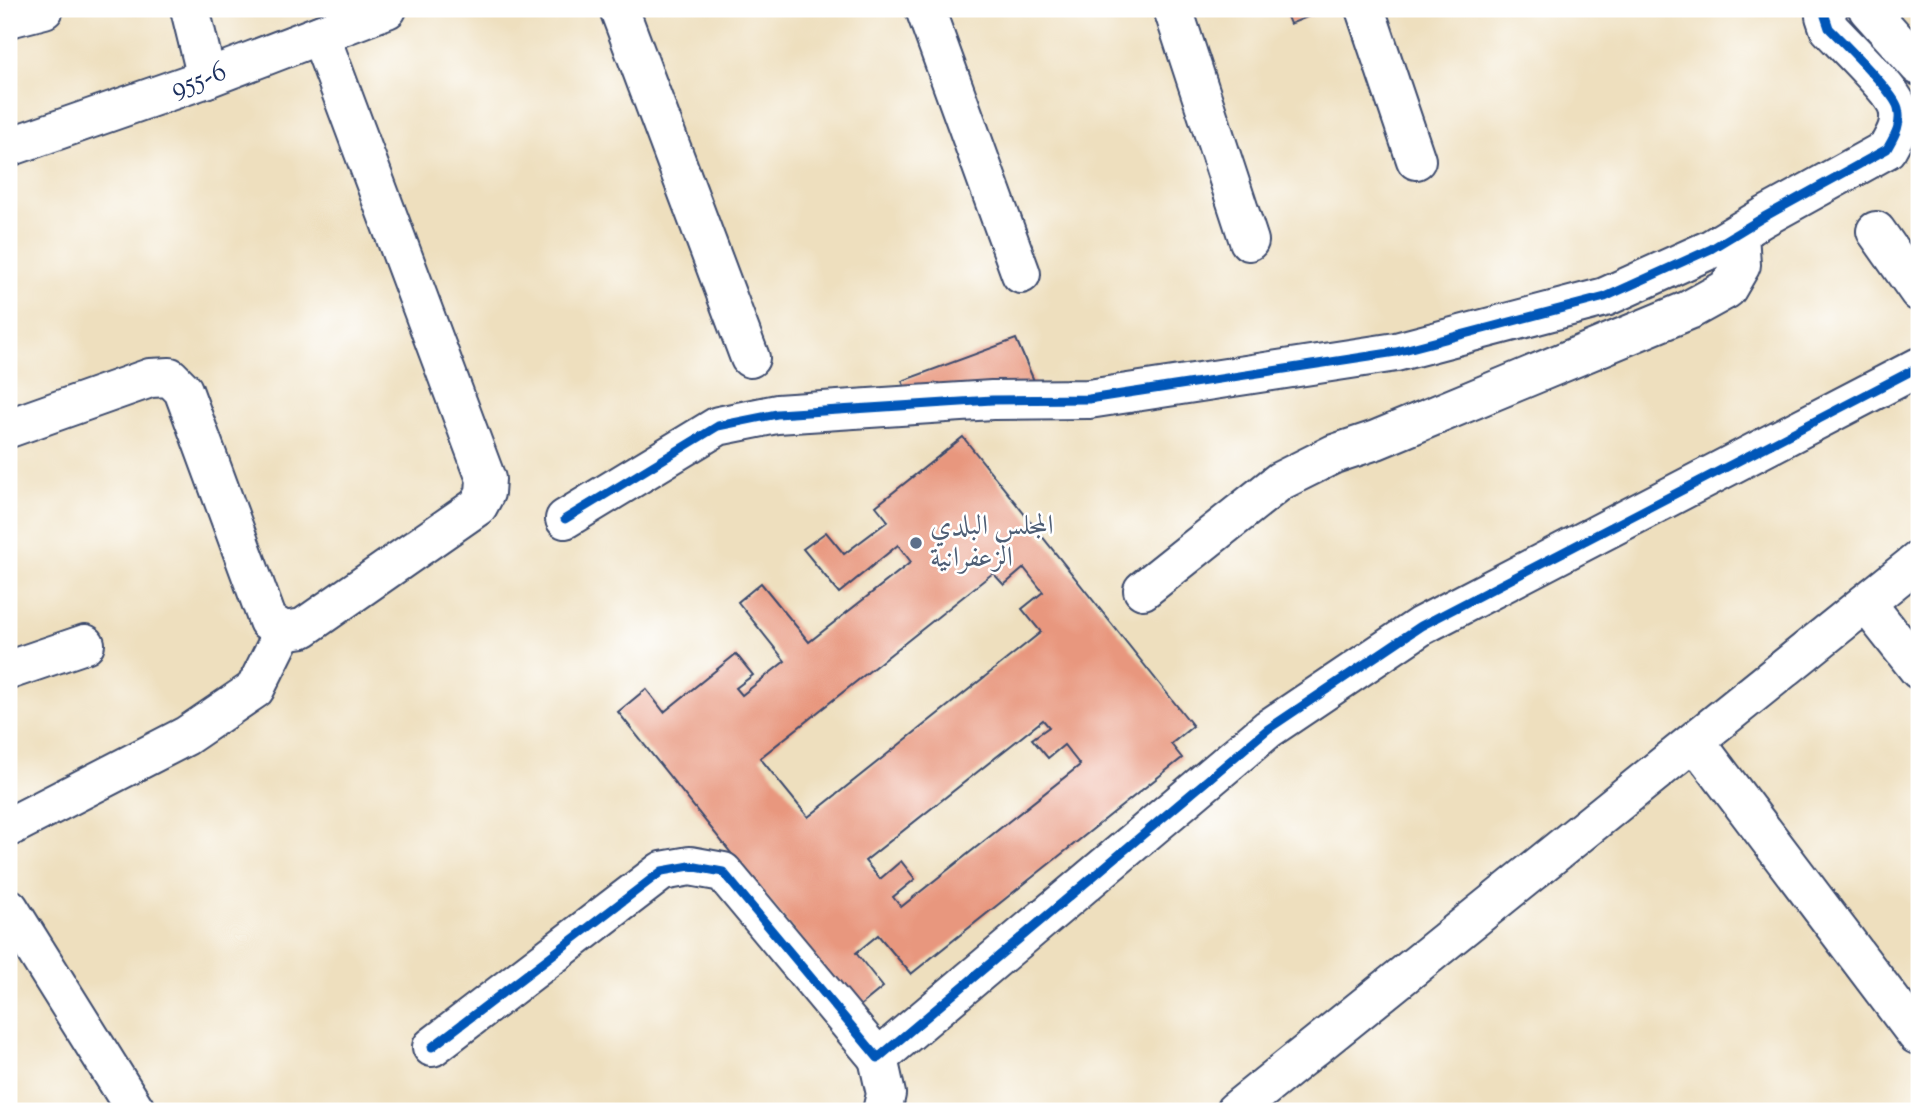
<svg xmlns="http://www.w3.org/2000/svg" width="1928" height="1120" viewBox="0 0 1928 1120" font-family="'Sorts Mill Goudy',Amiri,serif">
  <style>
    .building { fill: #e8977e; fill-rule: evenodd }
    .lines { fill: none; stroke-linecap: round; stroke-linejoin: round }
    .minor-casing { stroke: #3b496c; stroke-width: 42 }
    .major-casing { stroke: #3b496c; stroke-width: 42 }
    .minor { stroke: #fff; stroke-width: 38 }
    .major { stroke: #fff; stroke-width: 38 }
    .cycleway-casing { stroke: #fff; stroke-width: 13 }
    .cycleway { stroke: #0057b8; stroke-width: 9 }
    .service-dot { fill: #5c6f8a; stroke: #fff; stroke-width: 2.5 }
    .labels { text-anchor: middle; dominant-baseline: central; stroke-width: 5; stroke-linejoin: round; paint-order: stroke }
    .street-label { font-size: 28px; fill: #1b2f5e; stroke: #fff }
    .service-label { font-size: 28px; fill: #4e5e75; stroke: #fff; text-anchor: start }
  </style>
  <rect width="100%" height="100%" fill="#fff"/>
  <filter id="ink" filterUnits="userSpaceOnUse"><feTurbulence type="fractalNoise" baseFrequency=".0143" numOctaves="2"/><feDisplacementMap in="SourceGraphic" scale="14" xChannelSelector="R" yChannelSelector="G"/><feConvolveMatrix kernelMatrix="1 2 1 2 8 2 1 2 1" color-interpolation-filters="sRGB"/></filter>
  <filter id="wash" filterUnits="userSpaceOnUse"><feTurbulence type="fractalNoise" baseFrequency=".00686" numOctaves="4" result="noise"/><feDisplacementMap in="SourceGraphic" scale="28" xChannelSelector="R" yChannelSelector="G"/><feGaussianBlur stdDeviation="1.57" result="paint"/><feColorMatrix in="noise" values="0 0 0 0 0 0 0 0 0 0 0 0 0 0 0 0 0 1.4 0 .05"/><feComposite in="paint" operator="in"/></filter>
  <g filter="url(#wash)">
    <rect width="100%" height="100%" fill="#eedfbe"/>
    <g id="blocks">
      <path class="building" d="M1284 9H1327L1290 24Z
        M1016 339 1038 390 911 402 902 381Z
        M963 437 1193 726 1171 744 1182 758 911 974 878 935 856 953 883 987 856 1009 618 712 646 689 664 712 736 654 753 675 736 688 742 695 785 661 738 602 761 583 809 642 911 562 898 545 839 593 803 549 826 532 844 554 888 521 876 506ZM1024 568 1043 592 1022 609 1041 632 808 817 760 758 993 573 1004 585ZM1043 720 1049 727 1032 739 1048 758 1064 745 1080 765 901 907 893 897 915 879 901 861 880 879 865 861Z"/>
    </g>
  </g>
  <g filter="url(#ink)">
    <use href="#blocks" fill-opacity="0" stroke="#3b496c" stroke-width="2"/>
    <g class="lines">
      <g class="minor-casing">
        <g id="minor">
          <path d="M190 9 207 78"/>
          <path d="M619 9 750 358"/>
          <path d="M925 9 1021 274"/>
          <path d="M1173 9 1249 241"/>
          <path d="M1365 9 1416 160"/>
          <path d="M9 18 44 9"/>
          <path id="s1" d="M9 147 207 78 387 9"/>
          <path d="M1876 231 1919 292"/>
          <path d="M9 428 150 378 170 377 183 390 268 621 284 631 303 628 478 506 485 493 486 479 320 35"/>
          <path d="M565 519 718 426 777 414 992 400 1089 399 1396 352 1605 297 1711 249 1764 217 1887 149C1895 135 1902 124 1898 108 1894 92 1843 43 1829 28L1825 16 1828 9"/>
          <path d="M1143 590 1280 481 1334 454 1376 440 1689 310 1727 289 1741 265 1739 233"/>
          <path d="M1866 603 1919 670"/>
          <path d="M9 670 85 644"/>
          <path d="M1695 741 1917 1035"/>
          <path d="M9 827 186 736 255 689 284 631"/>
          <path d="M9 908 136 1111"/>
          <path d="M432 1047 662 871 690 866 723 872 878 1058 1268 729 1421 626 1919 367"/>
          <path d="M878 1058 886 1094 882 1111"/>
          <path d="M1235 1111 1919 560"/>
        </g>
      </g>
      <g class="major-casing">
        <path id="major" d="M1868 9 1919 66"/>
      </g>
      <use href="#minor" class="minor"/>
      <use href="#major" class="major"/>
      <g class="cycleway-casing">
        <path id="cycleway" d="M565 519 718 426 777 414 992 400 1089 399 1396 352 1605 297 1711 249 1764 217 1887 149C1895 135 1902 124 1898 108 1894 92 1843 43 1829 28L1825 16 1828 9
          M432 1047 662 871 690 866 723 872 878 1058 1268 729 1421 626 1919 367"/>
      </g>
      <use href="#cycleway" class="cycleway"/>
    </g>
  </g>
  <circle class="service-dot" cx="916" cy="543" r="7"/>
  <g class="labels">
    <g class="street-label">
      <text stroke="none"><textPath href="#s1" startOffset="201">955-6</textPath></text>
    </g>
    <g class="service-label">
      <text x="930" y="527">المجلس البلدي<tspan x="930" dy="32">الزعفرانية</tspan></text>
    </g>
  </g>
  <rect width="1928" height="1120" fill="none" stroke="#fff" stroke-width="35"/>
</svg>
